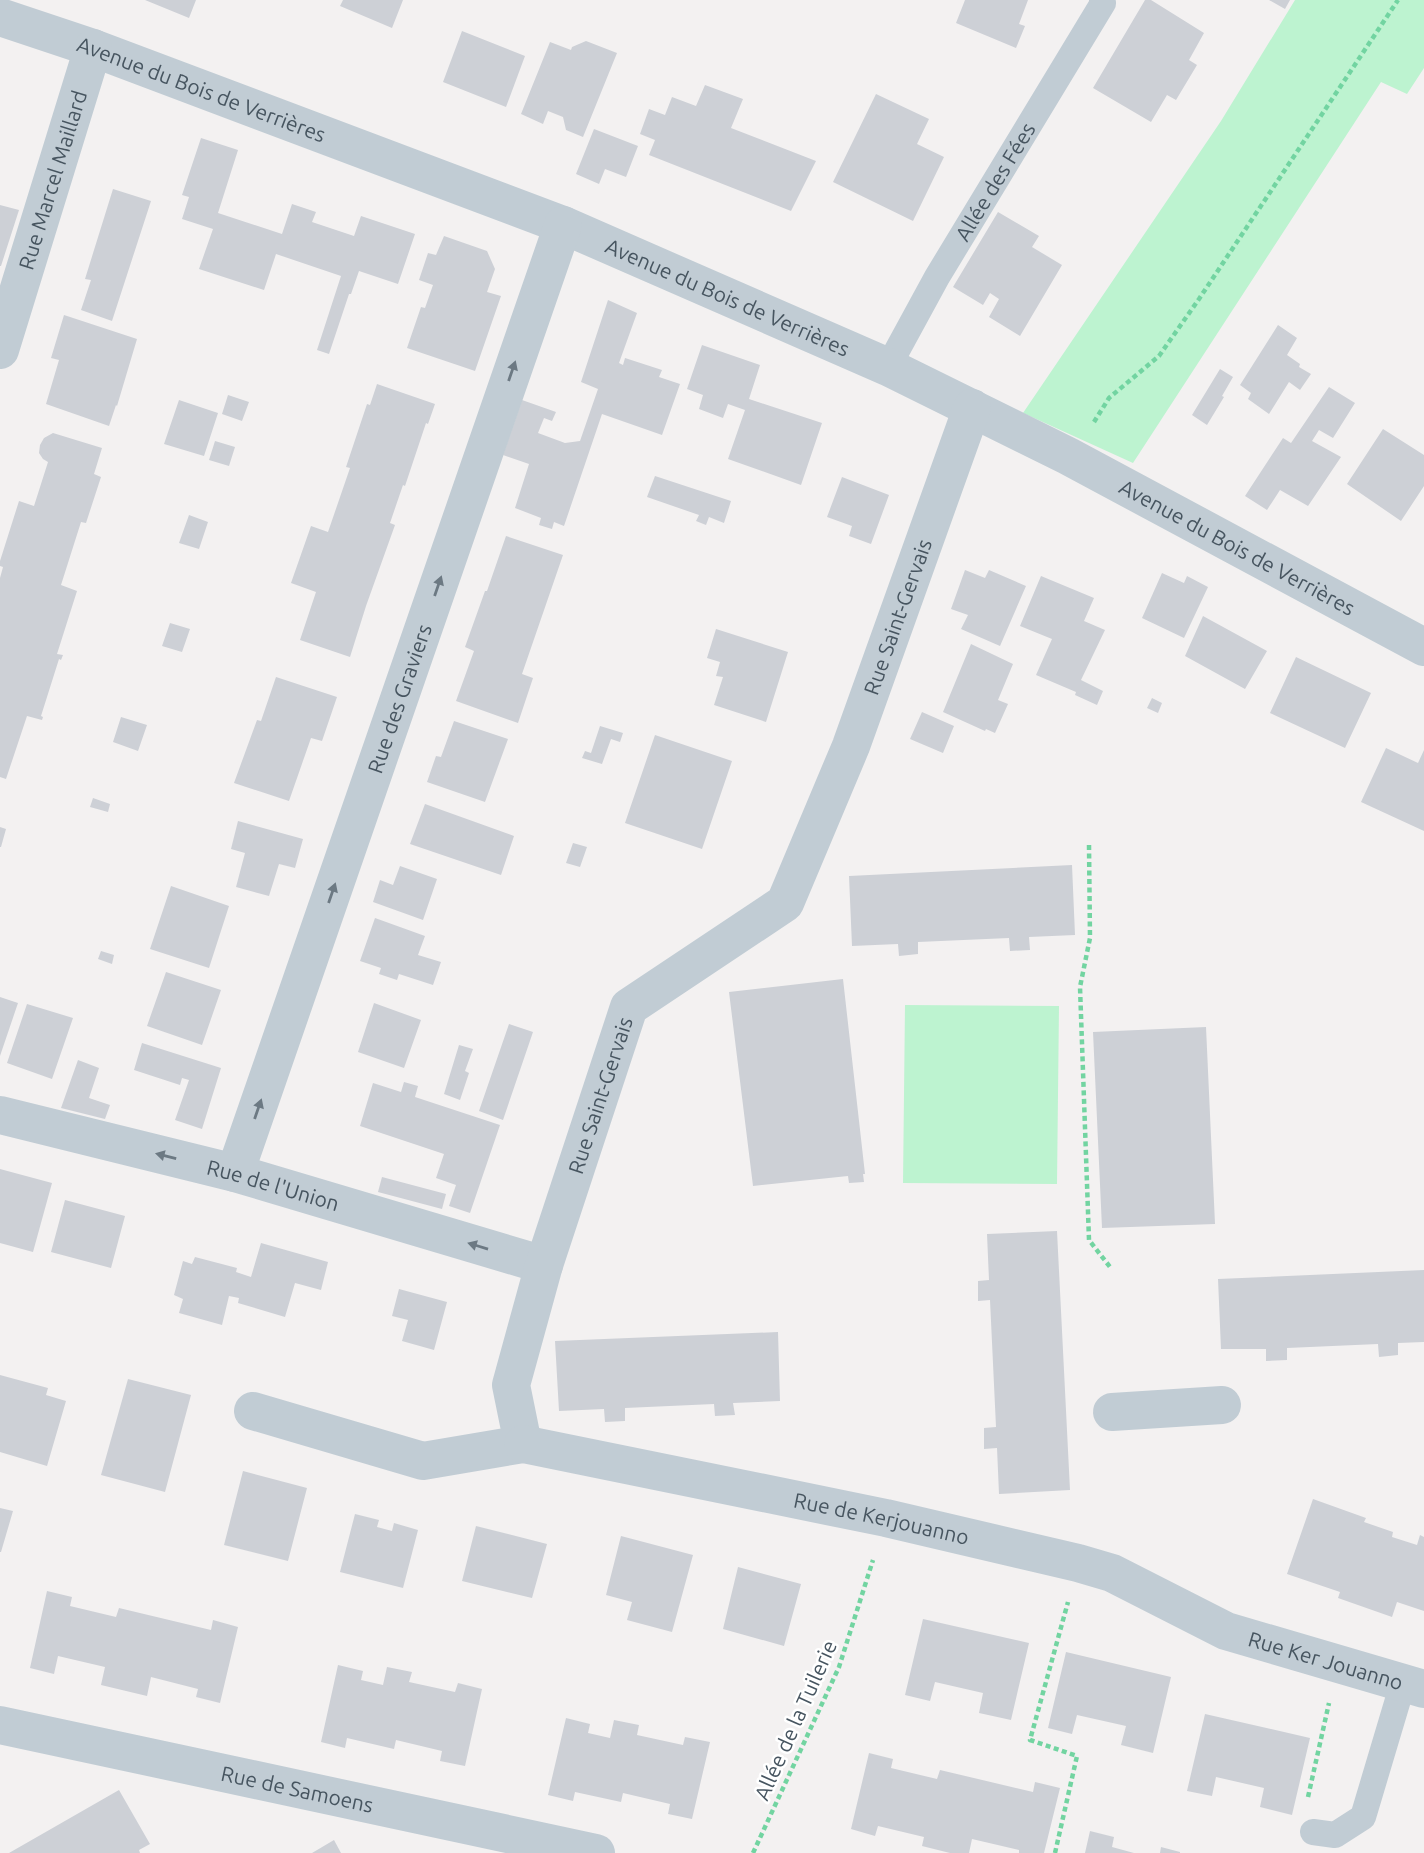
<svg xmlns="http://www.w3.org/2000/svg" width="1424" height="1853" viewBox="0 0 1424 1853" font-family="Ubuntu,sans-serif">
  <style>
    .green { fill: #bdf3d0 }
    .building { fill: #cdd0d6 }
    .lines { fill: none; stroke-linecap: round; stroke-linejoin: round }
    .path { stroke: #72d4a1; stroke-width: 4.5; stroke-dasharray: 5 3.5; stroke-linecap: butt }
    .lane { stroke: #c1ccd4; stroke-width: 26 }
    .street { stroke: #c1ccd4; stroke-width: 38 }
    .oneway { fill: #6c7983 }
    .labels { text-anchor: middle; dominant-baseline: central; stroke-width: 5; stroke-linejoin: round; paint-order: stroke }
    .street-label { font-size: 21px; fill: #475560; stroke: #fff }
  </style>
  <rect width="100%" height="100%" fill="#f3f1f1"/>
  <path class="green" d="M1295 0H1424V68L1407 94 1381 82 1133 463 1023 413 1221 121Z
    M905 1005 1059 1006 1057 1184 903 1183Z"/>
  <path class="building" d="M145 0H196L189 18Z
    M343 0H403L392 28 340 6Z
    M965 0H1028L1019 24 1025 26 1016 48 956 23Z
    M1145 0H1151L1204 33 1189 60 1197 65 1176 100 1167 95 1151 122 1093 88Z
    M1269 0H1290L1285 9Z
    M462 31 525 56 506 107 443 82Z
    M586 41 617 53 583 137 566 130 563 117 548 111 543 124 521 114 550 42 571 50 572 47Z
    M705 85 743 99 731 128 816 161 791 211 649 155 655 140 640 134 649 109 665 115 672 97 696 106Z
    M876 94 929 119 917 144 944 157 913 221 833 182Z
    M594 129 638 146 626 177 605 169 599 184 576 174Z
    M201 138 238 150 218 213 282 234 292 204 316 212 312 222 354 236 361 216 415 234 398 284 359 271 351 294H349L329 354 317 350 341 276 276 254 264 290 199 269 213 229 182 219 189 197 182 195Z
    M113 189 151 201 112 321 81 310 91 280 85 279Z
    M0 205 19 210 1 266H0Z
    M998 212 1039 236 1032 247 1062 265 1020 336 989 317 999 299 990 293 983 305 953 287Z
    M444 236 487 251 495 269 487 292 501 296 475 371 407 348 421 307 425 308 433 285 419 280 428 253 436 255Z
    M608 300 637 313 619 363 623 365 625 358 662 370 659 377 680 384 662 435 602 414 564 526 554 522 552 529 539 525 541 518 515 508 529 464 503 455 522 400 556 412 552 421 544 418 538 433 565 443 580 441 598 389 581 382Z
    M64 315 137 339 117 406 116 405 109 426 46 404 59 360 51 358Z
    M1278 325 1297 338 1287 355 1300 364 1299 367 1311 374 1300 390 1289 382 1269 414 1248 399 1251 393 1240 385Z
    M702 345 760 365 749 399 822 423 801 485 728 459 745 410 728 404 723 418 699 409 703 395 687 389Z
    M1220 369 1233 377 1222 396 1224 397 1207 425 1192 415Z
    M377 384 435 404 428 424 426 423 405 486 403 485 390 523 395 525 366 606 350 657 300 640 316 592 291 583 311 526 328 532 350 468 346 467 367 404 370 405Z
    M1329 387 1355 403 1333 438 1319 430 1312 441 1341 457 1308 506 1280 490 1267 510 1245 496 1283 438 1291 443Z
    M228 395 249 402 242 421 222 414Z
    M179 400 218 413 204 456 164 444Z
    M1383 429 1424 455V486L1401 521 1347 484Z
    M53 433 102 448 94 474 101 477 86 523 81 522 61 585 77 591 57 654 63 655 61 660 59 659 41 716 43 717 42 720 27 716 6 779 0 777V578L3 567 0 566V561L19 501 34 506 48 462 43 459 39 453 40 445 44 438Z
    M215 441 235 447 229 466 209 460Z
    M655 476 731 501 724 523 709 517 706 525 696 521 699 515 647 497Z
    M842 477 889 495 871 544 849 536 852 526 827 517Z
    M189 515 208 522 199 549 179 543Z
    M506 536 563 555 522 674 533 678 518 723 456 701 474 651 465 647 485 591H487Z
    M965 570 985 578 989 570 1026 586 1000 646 961 629 968 615 951 609Z
    M1162 573 1184 583 1187 576 1208 587 1184 638 1142 618Z
    M1041 576 1094 598 1084 621 1105 630 1081 680 1103 691 1097 705 1075 695 1076 692 1036 675 1052 639 1020 626Z
    M1203 616 1267 651 1245 689 1185 656Z
    M170 623 190 629 182 652 162 646Z
    M716 629 788 652 766 722 714 705 723 677 716 676 720 662 707 658Z
    M971 644 1013 664 998 700 1008 704 995 733 986 729 985 731 943 712Z
    M1296 657 1371 693 1345 748 1270 713Z
    M276 677 337 697 322 741 311 738 289 801 234 783 257 720 261 721Z
    M1152 698 1162 703 1158 713 1147 708Z
    M922 712 954 726 943 753 910 739Z
    M121 717 147 725 138 751 113 742Z
    M454 721 508 739 485 802 427 782 436 756 441 757Z
    M600 726 623 733 620 742 611 739 602 764 582 758 585 751 591 753Z
    M655 735 732 761 702 849 625 823Z
    M1386 748 1418 763 1424 750V831L1361 802Z
    M93 798 110 804 108 812 90 807Z
    M425 804 514 836 501 875 410 844Z
    M238 821 303 839 295 868 279 864 269 896 236 887 245 853 231 849Z
    M0 827 6 829 1 847H0Z
    M573 843 587 847 580 867 566 863Z
    M1072 865 1075 935 1029 937 1030 950 1010 951 1009 938 918 942V954L899 956 898 944 852 946 849 876Z
    M400 866 437 879 423 920 373 902 380 880 393 885Z
    M171 886 229 906 209 968 150 949Z
    M375 918 425 936 418 955 441 962 433 985 399 974 397 980 379 974 381 968 360 961Z
    M101 951 114 955 112 964 98 959Z
    M166 972 221 990 202 1045 147 1026Z
    M843 979 865 1174H863L864 1182 849 1183 848 1176 753 1186 729 992Z
    M0 997 18 1003 0 1056Z
    M374 1003 421 1020 404 1068 358 1052Z
    M27 1004 73 1018 52 1079 7 1063Z
    M509 1024 533 1032 503 1120 479 1111Z
    M1206 1027 1215 1224 1102 1228 1093 1032Z
    M142 1043 221 1068 202 1129 175 1120 189 1080 182 1078 180 1085 134 1070Z
    M459 1045 473 1049 465 1071 469 1073 460 1100 444 1094Z
    M78 1060 99 1068 89 1098 110 1105 105 1119 61 1108Z
    M404 1082 418 1086 415 1097 500 1125 470 1213 449 1206 456 1185 436 1178 444 1154 360 1126 373 1083 401 1092Z
    M0 1169 52 1183 33 1252 0 1243Z
    M382 1177 446 1194 442 1209 378 1192Z
    M65 1200 125 1216 111 1268 51 1252Z
    M1057 1231 1070 1490 999 1494 997 1448 984 1449V1428L996 1427 990 1300 978 1301V1281L989 1280 987 1234Z
    M261 1243 328 1262 321 1290 295 1283 285 1317 238 1303 239 1298 229 1296 222 1325 179 1313 183 1299 174 1295 183 1261 192 1264 195 1257 237 1268 236 1272 251 1277Z
    M1424 1270V1342L1398 1343V1355L1379 1357 1378 1344 1287 1348V1360L1266 1361V1349H1221L1218 1279Z
    M399 1289 447 1302 434 1350 402 1341 408 1320 392 1316Z
    M778 1332 780 1401 733 1403 735 1415 715 1416 714 1404 625 1408V1421L605 1422 604 1409 559 1411 555 1341Z
    M0 1375 48 1388 46 1395 66 1401 47 1466 0 1452Z
    M128 1379 191 1395 165 1492 101 1475Z
    M243 1471 307 1488 288 1561 224 1545Z
    M1313 1499 1366 1518 1364 1522 1393 1532 1392 1537 1417 1545 1420 1535 1424 1537V1611L1397 1602 1392 1617 1338 1598 1340 1592 1287 1574Z
    M0 1508 13 1511 1 1552H0Z
    M355 1514 379 1520 377 1527 392 1531 394 1523 418 1530 403 1588 340 1572Z
    M476 1526 547 1544 532 1598 462 1581Z
    M621 1536 693 1555 672 1632 627 1620 632 1602 606 1595Z
    M738 1567 801 1584 784 1646 723 1629Z
    M47 1591 72 1597 70 1606 116 1617 119 1608 211 1630 213 1620 238 1627 220 1703 196 1697 198 1689 151 1677 147 1696 101 1685 105 1667 58 1656 54 1674 30 1668Z
    M923 1619 1029 1643 1011 1720 979 1713 983 1693 935 1682 930 1701 905 1695Z
    M1066 1652 1171 1677 1153 1753 1121 1745 1126 1726 1077 1715 1072 1734 1048 1728Z
    M338 1665 363 1671 361 1680 383 1685 387 1667 412 1672 409 1682 455 1692 458 1683 482 1689 465 1766 440 1761 442 1751 396 1740 394 1749 347 1738 345 1748 321 1742Z
    M1205 1714 1310 1738 1292 1815 1260 1807 1264 1788 1216 1777 1212 1796 1187 1791Z
    M566 1718 590 1724 588 1733 610 1738 614 1720 639 1725 637 1735 683 1745 685 1737 710 1742 692 1819 668 1814 670 1804 623 1793 621 1802 575 1792 573 1801 548 1795Z
    M869 1753 893 1759 891 1768 937 1779 940 1770 1033 1792 1035 1782 1060 1788 1044 1853H1019V1850L972 1839 969 1853H950L922 1846 924 1837 878 1826 875 1836 851 1829Z
    M119 1790 150 1844 139 1850 140 1853H9Z
    M1090 1831 1114 1837 1112 1847 1134 1853H1085Z
    M334 1840 341 1853H312Z
    M1161 1847 1180 1852V1853H1160Z"/>
  <g class="lines">
    <path class="path" d="M1094 422 1109 398 1159 356 1199 299 1398 0
      M1089 845 1090 938 1080 987 1089 1240 1110 1267
      M1308 1797 1329 1703
      M753 1853 839 1667 873 1560
      M1055 1853 1077 1756 1030 1740 1068 1602"/>
    <g class="lane">
      <path id="s1" d="M888 367 937 277 1103 3 1102 0"/>
      <path d="M1313 1832 1335 1835 1363 1817 1403 1683"/>
    </g>
    <g class="street">
      <path id="s2" d="M0 17 93 48 563 225 888 367 1068 456 1424 647"/>
      <path id="s3" d="M0 350 93 48"/>
      <path id="s4" d="M0 1115 235 1173 544 1265"/>
      <path id="s5" d="M235 1173 563 225"/>
      <path id="s6" d="M253 1411 423 1461 523 1444 511 1385 544 1265 629 1007 785 903 851 746 972 408"/>
      <path d="M1112 1412 1222 1405"/>
      <path id="s7" d="M523 1444 886 1518 1078 1563 1112 1573 1226 1631 1424 1689"/>
      <path id="s8" d="M0 1725 596 1853"/>
    </g>
  </g>
  <defs><path id="oneway-solid" d="M-6-.8H1V-3.2L6.5 0L1 3.2V.8H-6Z" transform="scale(1.75)"/></defs>
  <g class="oneway">
    <use href="#oneway-solid" transform="translate(512 371) rotate(-71)"/>
    <use href="#oneway-solid" transform="translate(438 586) rotate(-71)"/>
    <use href="#oneway-solid" transform="translate(332 893) rotate(-71)"/>
    <use href="#oneway-solid" transform="translate(258 1109) rotate(-71)"/>
    <use href="#oneway-solid" transform="translate(166 1156) rotate(-166)"/>
    <use href="#oneway-solid" transform="translate(478 1246) rotate(-163)"/>
  </g>
  <g class="labels">
    <g class="street-label">
      <text stroke="none"><textPath href="#s2" startOffset="214">Avenue du Bois de Verrières</textPath></text>
      <text stroke="none"><textPath href="#s3" startOffset="178">Rue Marcel Maillard</textPath></text>
      <text stroke="none"><textPath href="#s1" startOffset="214">Allée des Fées</textPath></text>
      <text stroke="none"><textPath href="#s2" startOffset="780">Avenue du Bois de Verrières</textPath></text>
      <text stroke="none"><textPath href="#s2" startOffset="1348">Avenue du Bois de Verrières</textPath></text>
      <text stroke="none"><textPath href="#s6" startOffset="1230">Rue Saint-Gervais</textPath></text>
      <text stroke="none"><textPath href="#s5" startOffset="502">Rue des Graviers</textPath></text>
      <text stroke="none"><textPath href="#s6" startOffset="642">Rue Saint-Gervais</textPath></text>
      <text stroke="none"><textPath href="#s4" startOffset="282">Rue de l'Union</textPath></text>
      <text stroke="none"><textPath href="#s7" startOffset="366">Rue de Kerjouanno</textPath></text>
      <text stroke="none"><textPath href="#s7" startOffset="835">Rue Ker Jouanno</textPath></text>
      <text transform="translate(795 1720) rotate(-66)">Allée de la Tuilerie</text>
      <text stroke="none"><textPath href="#s8" startOffset="304">Rue de Samoens</textPath></text>
    </g>
  </g>
</svg>
